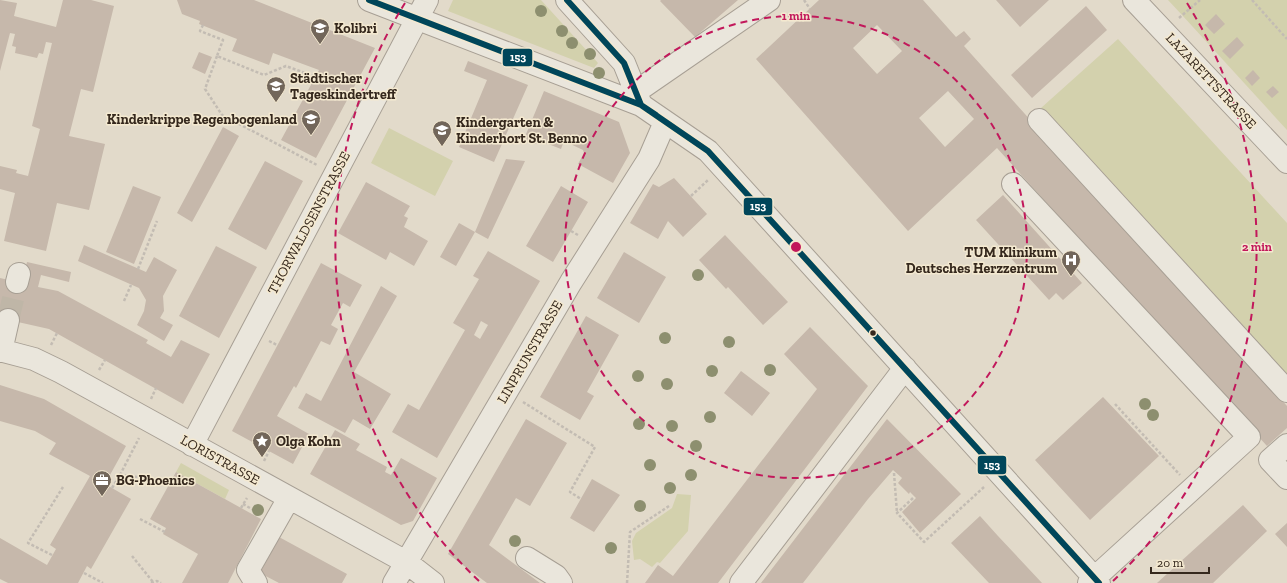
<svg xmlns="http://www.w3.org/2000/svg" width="1287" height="583" viewBox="0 0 1287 583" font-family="'Zilla Slab',serif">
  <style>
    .green { fill: #d3d1ad }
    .building { fill: #c6b8ab; fill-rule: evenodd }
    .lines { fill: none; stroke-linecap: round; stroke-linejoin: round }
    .minor-tunnel { stroke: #bfb6a7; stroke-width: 22; stroke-dasharray: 22 11; stroke-linecap: butt }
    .minor-casing { stroke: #a79f94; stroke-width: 24 }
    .path { stroke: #c3bcb3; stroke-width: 2.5; stroke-dasharray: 3 2; stroke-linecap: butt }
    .minor { stroke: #eae6dc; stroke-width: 22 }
    .bus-1-casing { stroke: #f4e9d0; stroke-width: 9 }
    .bus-1 { stroke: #00465a; stroke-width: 6 }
    .tree { fill: #8d8f6f }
    .ring { fill: none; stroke: #c2185b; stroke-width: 2; stroke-dasharray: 7 5 }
    .bus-dot { fill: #35281d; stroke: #f4e9d0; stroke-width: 1.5 }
    .labels { text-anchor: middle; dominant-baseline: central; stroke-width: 3; stroke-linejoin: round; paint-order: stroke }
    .poi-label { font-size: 14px; font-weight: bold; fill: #35281d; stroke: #f4e9d0; text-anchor: start }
    .street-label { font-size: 14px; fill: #35281d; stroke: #f4e9d0 }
    .centre { fill: #c2185b; stroke: #f4e9d0; stroke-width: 2 }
    .ring-label { font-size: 12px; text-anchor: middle; font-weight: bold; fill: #c2185b; stroke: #f4e9d0; stroke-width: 3; stroke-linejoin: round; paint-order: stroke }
    .line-badge { stroke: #f4e9d0; stroke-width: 1.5 }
    .badge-label { font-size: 11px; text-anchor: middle; font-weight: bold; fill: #fff }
  </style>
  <rect width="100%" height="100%" fill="#e2daca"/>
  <path class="green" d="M453 0H541L598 63 594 68 448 11Z
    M1168 0H1287V130L1182 15Z
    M1118 39 1287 223V379L1041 108Z
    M389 128 453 161 435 196 371 163Z
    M181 463 229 490 225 499 176 472Z
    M677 494 691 495 688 531 660 563 657 562 652 567 640 559 634 560 632 541 636 533 672 508Z"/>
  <path class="building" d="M0 0 17 3 14 16 56 27 63 0H91L114 6 93 92 81 89 69 136 105 144 89 210 57 203 46 251 4 241 15 193 0 189V166L17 170 16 173 28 176 40 129 32 126 52 43 46 42 43 54 39 53 37 58 15 53 16 47 12 46 15 34 10 33 0 71Z
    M177 0H254L375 48 316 158 281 140 319 70 273 53 269 65 232 51 237 39 199 24 200 21 182 14Z
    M661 0H738L695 37 660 1Z
    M819 0H923L956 37 964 31 971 39 964 46 1287 406V428L1267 446 997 148 908 231 756 59ZM877 25 902 51 877 74 853 48ZM948 91 974 119 945 147 919 118Z
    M996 0H1049L1020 27Z
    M1086 6 1107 30 1032 98 1011 75Z
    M1216 14 1225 24 1214 34 1205 25Z
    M1237 37 1244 45 1230 59 1222 51Z
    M199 52 212 57 205 74 192 68Z
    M468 61 528 85 494 162 459 147 487 80 464 71Z
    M1253 70 1260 78 1252 86 1245 78Z
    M1273 86 1279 92 1272 98 1266 92Z
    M544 91 619 122 630 153 613 183 578 164 584 153 583 150 564 141 561 149 538 140 536 144 524 139Z
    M223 127 239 136 192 222 177 213Z
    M506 159 525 161 488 239 475 232Z
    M265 161 303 181 266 250 228 229Z
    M674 178 707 214 683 237 668 221 658 239 630 223 653 184 659 187Z
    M366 182 410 206 404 216 408 218 404 227 428 241 414 266 390 252 386 260 338 233Z
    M133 186 161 197 134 264 106 252Z
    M561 186 588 202 553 262 526 246Z
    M1003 195 1082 283 1063 300 1056 293 1049 300 976 220Z
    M459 223 475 232 456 266 440 257Z
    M725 235 788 302 763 325 728 287 726 289 699 260Z
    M84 245 146 272 154 257 177 270 163 296 164 311 160 318 173 325 164 341 137 325 144 311 146 300 139 288 78 261Z
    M216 246 257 267 219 338 179 316Z
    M488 251 540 281 437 458 392 432 408 404 419 410 465 330 453 323 479 279 473 276ZM481 321 488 325 480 339 474 335Z
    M624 252 666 277 639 323 597 298Z
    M27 262 71 272 69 282 41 275 38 287 58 291 148 340 146 343 171 357 181 340 210 354 183 404 49 329 0 318V278L22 283Z
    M321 263 362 285 350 307 343 303 331 325 338 329 330 345 321 341 296 388 294 386 277 416 309 434 293 464 232 431Z
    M381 286 397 296 354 372 391 394 370 429 353 419 345 433 298 408 306 393 321 401Z
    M586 316 619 335 587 392 594 396 580 420 540 397Z
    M810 327 868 386 718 583H645L658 565 673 576 817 389 784 354Z
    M741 371 770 393 752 416 724 393Z
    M0 385 44 399 126 446 105 484 131 499 91 569 87 566 78 583H8L0 579V538L47 565 56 549 50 545 90 476 49 454 56 443 35 431 0 421Z
    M1103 397 1159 456 1090 520 1035 460Z
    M526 419 567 443 530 506 516 498 489 545 540 583H487L448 554Z
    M887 419 961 494 920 533 902 512 916 498 910 492 909 494 898 483 902 478 893 470 868 499 803 583H761Z
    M335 430 360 444 356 450 387 467 385 472 391 475 401 458 437 478 413 521 401 525 310 474Z
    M176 472 261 519 228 583H182L198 554 163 534 166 528 150 519Z
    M592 479 620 495 594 532 570 518Z
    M1243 505 1267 531 1213 583H1157Z
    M980 516 998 536 1042 583H989L951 543Z
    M1287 523V547L1275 534Z
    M279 537 347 574 342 583H279L260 573Z"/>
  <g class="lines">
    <path class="minor-tunnel" d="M8 320 17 282"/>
    <g class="minor-casing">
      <path id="minor" d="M369 0 641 105 708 151 1099 583
        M567 0 624 63 641 105
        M1134 0 1287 162
        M637 91 769 0
        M1039 120 1287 391
        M1013 184 1249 437 1089 583
        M17 282 19 274
        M0 350 34 359 61 372 406 562 433 583
        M1 351 8 320
        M192 445 427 0
        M1287 445 1270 460 1287 478
        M527 558 556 576 561 583
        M256 583 248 570 289 498
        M394 583 571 282 649 159 665 122
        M741 583 905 368"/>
    </g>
    <path class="path" d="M804 0 810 9
      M1252 0 1287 39
      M1179 18 1200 0
      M203 25 200 31 223 40 217 56 264 75 286 66 316 77
      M217 56 205 89 222 115 317 165
      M691 196 708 180
      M571 231 578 235
      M138 269 157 221
      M124 301 131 285
      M269 341 277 345
      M51 345 57 333
      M99 370 105 360
      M151 399 156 388
      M523 402 595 447 570 492 581 499
      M1115 404 1180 475
      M264 461 269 451
      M894 473 897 513
      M120 475 139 438
      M112 488 120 475 155 479
      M913 498 897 513 924 542 984 487
      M243 504 257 512
      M241 508 247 498
      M140 519 165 532
      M52 555 28 543 63 487
      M132 556 153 582
      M84 573 103 583
      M151 583 157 581 161 583
      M627 583 630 532 669 506"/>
    <use href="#minor" class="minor"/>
    <g class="bus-1-casing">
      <path id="bus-1" d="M369 0 641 105 708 151 1099 583
        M567 0 624 63 641 105 656 115"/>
    </g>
    <use href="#bus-1" class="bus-1"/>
  </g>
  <g class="tree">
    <circle cx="541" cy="11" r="6"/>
    <circle cx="562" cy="31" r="6"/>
    <circle cx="572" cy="43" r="6"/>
    <circle cx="590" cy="54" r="6"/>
    <circle cx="599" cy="73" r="6"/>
    <circle cx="698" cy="275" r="6"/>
    <circle cx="665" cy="338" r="6"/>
    <circle cx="729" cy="342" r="6"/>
    <circle cx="770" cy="370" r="6"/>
    <circle cx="712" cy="371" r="6"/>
    <circle cx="638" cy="376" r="6"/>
    <circle cx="667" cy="384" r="6"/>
    <circle cx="1145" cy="404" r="6"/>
    <circle cx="1153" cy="415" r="6"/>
    <circle cx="710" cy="417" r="6"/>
    <circle cx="639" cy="424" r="6"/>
    <circle cx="672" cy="426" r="6"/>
    <circle cx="696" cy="446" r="6"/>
    <circle cx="650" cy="465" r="6"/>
    <circle cx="691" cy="475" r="6"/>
    <circle cx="670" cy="488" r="6"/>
    <circle cx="640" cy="506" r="6"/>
    <circle cx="258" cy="510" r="6"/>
    <circle cx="515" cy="541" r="6"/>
    <circle cx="611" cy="548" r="6"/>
  </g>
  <g class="ring">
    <circle cx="796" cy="247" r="231"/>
    <path d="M479 581A461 461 0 0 1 405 3M1187 3A461 461 0 0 1 1113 581"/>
  </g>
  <defs>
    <g id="school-pin" transform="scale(1)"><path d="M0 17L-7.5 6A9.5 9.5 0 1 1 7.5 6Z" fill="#72665a" stroke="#f4e9d0"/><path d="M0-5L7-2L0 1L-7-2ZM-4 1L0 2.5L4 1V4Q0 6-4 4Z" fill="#fff"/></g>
    <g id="hospital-pin" transform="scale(1)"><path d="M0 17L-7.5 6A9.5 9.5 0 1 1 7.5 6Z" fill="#72665a" stroke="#f4e9d0"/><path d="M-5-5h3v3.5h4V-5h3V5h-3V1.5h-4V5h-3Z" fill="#fff"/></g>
    <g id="sight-pin" transform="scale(1)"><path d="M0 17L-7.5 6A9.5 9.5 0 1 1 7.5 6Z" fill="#72665a" stroke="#f4e9d0"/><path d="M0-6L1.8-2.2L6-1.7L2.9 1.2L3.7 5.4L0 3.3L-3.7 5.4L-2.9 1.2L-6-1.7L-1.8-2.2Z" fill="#fff"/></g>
    <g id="office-pin" transform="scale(1)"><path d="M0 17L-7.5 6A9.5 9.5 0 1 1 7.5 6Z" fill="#72665a" stroke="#f4e9d0"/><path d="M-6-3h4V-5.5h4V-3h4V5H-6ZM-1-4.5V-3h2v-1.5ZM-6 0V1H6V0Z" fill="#fff"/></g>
  </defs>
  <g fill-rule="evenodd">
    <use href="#school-pin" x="320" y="28"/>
    <use href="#school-pin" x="276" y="86"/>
    <use href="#school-pin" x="311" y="119"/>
    <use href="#school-pin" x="442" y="130"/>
    <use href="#hospital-pin" x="1071" y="260"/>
    <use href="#sight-pin" x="262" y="441"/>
    <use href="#office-pin" x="102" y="480"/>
  </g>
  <circle class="bus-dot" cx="873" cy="333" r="3.5"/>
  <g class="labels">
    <g class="poi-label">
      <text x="334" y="28">Kolibri</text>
      <text x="290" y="78">Städtischer<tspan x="290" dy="16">Tageskindertreff</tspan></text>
      <text x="297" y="119" text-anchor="end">Kinderkrippe Regenbogenland</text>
      <text x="456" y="122">Kindergarten &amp;<tspan x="456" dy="16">Kinderhort St. Benno</tspan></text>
      <text x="1057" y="252" text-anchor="end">TUM Klinikum<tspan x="1057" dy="16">Deutsches Herzzentrum</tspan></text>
      <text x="276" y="441">Olga Kohn</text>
      <text x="116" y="480">BG-Phoenics</text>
    </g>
    <g class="street-label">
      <text transform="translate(1211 81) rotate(47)">LAZARETTSTRASSE</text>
      <text transform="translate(309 223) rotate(-62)">THORWALDSENSTRASSE</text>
      <text transform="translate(530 352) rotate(-60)">LINPRUNSTRASSE</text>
      <text transform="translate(220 460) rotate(29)">LORISTRASSE</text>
    </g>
  </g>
  <circle cx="796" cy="247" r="6" class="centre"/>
  <g class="ring-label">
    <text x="796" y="20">1 min</text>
    <text x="1257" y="251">2 min</text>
  </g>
  <g class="line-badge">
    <rect x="502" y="48" width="31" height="19" rx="4" fill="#00465a"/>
    <rect x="743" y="197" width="30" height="19" rx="4" fill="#00465a"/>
    <rect x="977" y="455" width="30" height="20" rx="4" fill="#00465a"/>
  </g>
  <g class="badge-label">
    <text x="518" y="61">153</text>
    <text x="758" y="210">153</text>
    <text x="992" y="469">153</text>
  </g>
  <path d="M1151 567v6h58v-6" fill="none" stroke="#35281d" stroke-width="2"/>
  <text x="1157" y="567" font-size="12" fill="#35281d" stroke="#f4e9d0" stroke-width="3" paint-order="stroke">20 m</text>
</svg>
